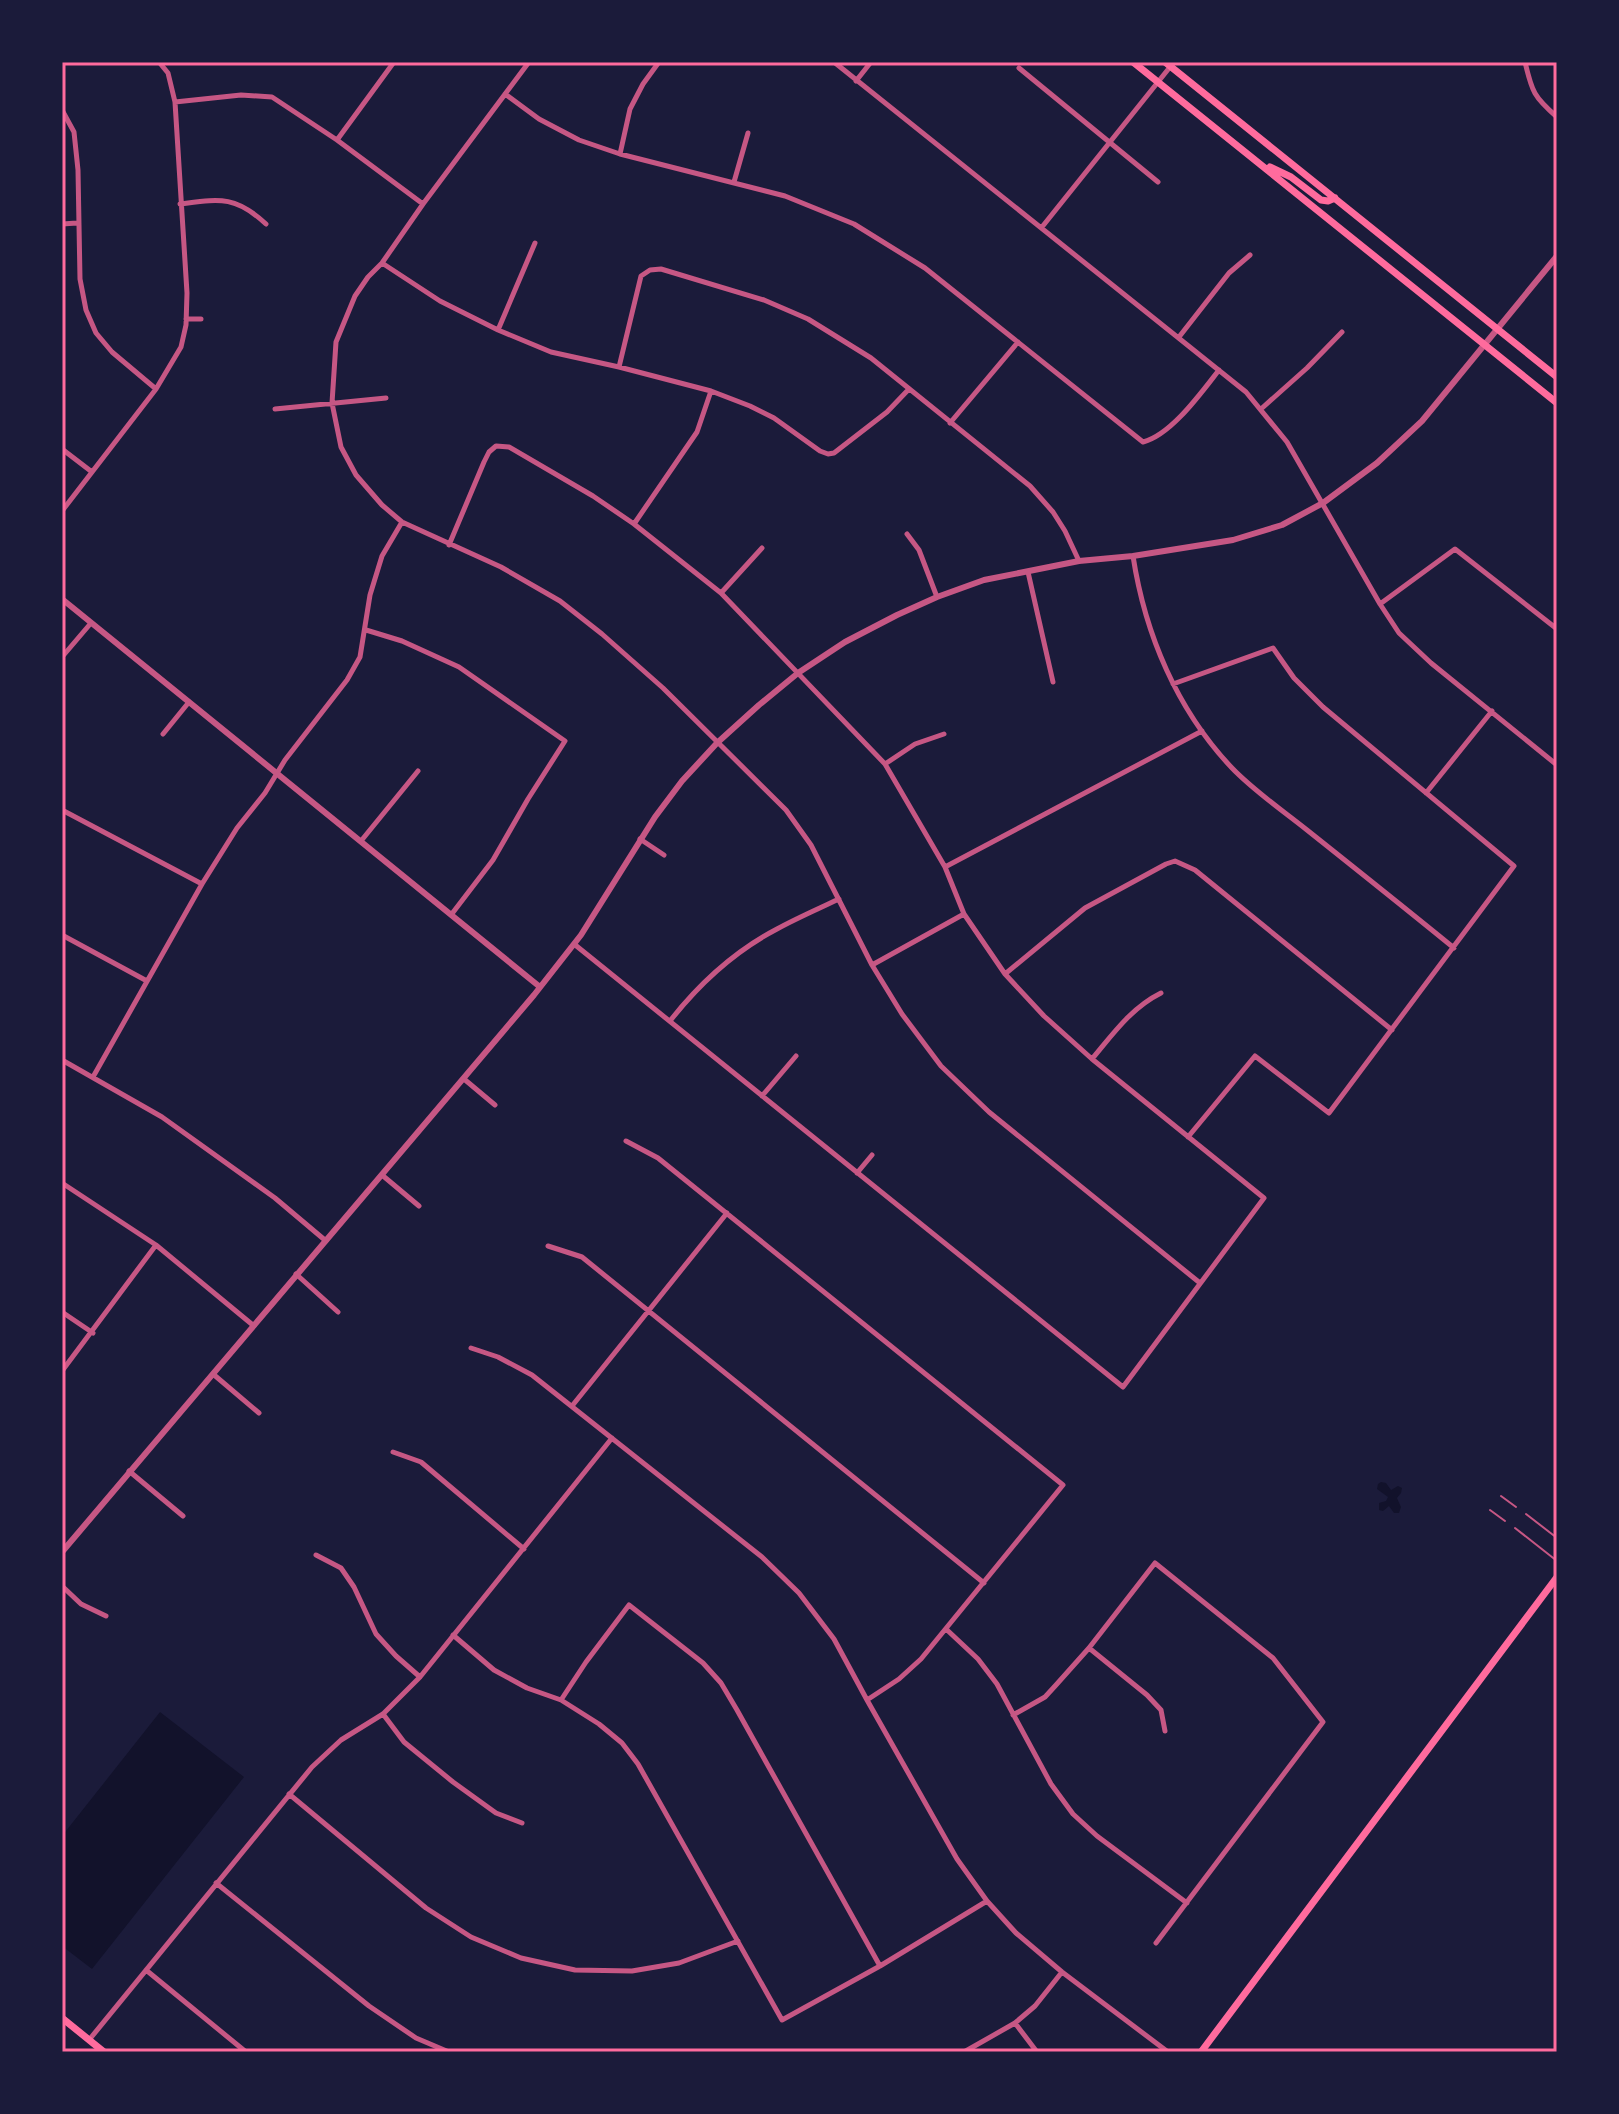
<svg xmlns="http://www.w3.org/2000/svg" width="1619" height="2114" viewBox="0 0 1619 2114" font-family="Helvetica,sans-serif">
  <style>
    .water { fill: #12122b }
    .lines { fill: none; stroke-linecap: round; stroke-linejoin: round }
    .service { stroke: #c65784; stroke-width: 2 }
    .minor { stroke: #c65784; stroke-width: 5 }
    .tertiary { stroke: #c65784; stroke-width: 6 }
    .secondary { stroke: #ff6b9d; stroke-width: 7 }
    .primary { stroke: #ff6b9d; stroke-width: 7 }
    .neatline { fill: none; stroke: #ff6b9d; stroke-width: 3 }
  </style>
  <rect width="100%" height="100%" fill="#1b1b3a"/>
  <path class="water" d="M1381 1482 1386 1483 1391 1490 1398 1486 1402 1488 1401 1493 1397 1498 1401 1507 1399 1513H1394L1389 1506 1383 1511 1379 1510V1503L1386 1501 1388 1497 1377 1489 1378 1484Z
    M160 1712 244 1777 92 1969 62 1946V1836Z"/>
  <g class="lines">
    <path class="service" d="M1501 1496 1516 1507
      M1490 1510 1505 1521
      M1526 1514 1557 1538
      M1515 1528 1557 1561"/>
    <path class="minor" d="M159 62 168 73 175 102 241 95 272 97 337 140 423 204
      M529 62 423 204 382 263 368 277 355 296 336 342 332 403 341 447 356 475 382 505 402 522 501 567 560 601 602 634 663 688 786 810 811 845 872 965 902 1014 941 1066 989 1112 1200 1283
      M834 62 1246 392 1287 442 1380 604 1399 633 1431 663 1557 765
      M1525 62C1532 92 1534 97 1557 117
      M1019 68 1158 182
      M856 81 871 62
      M505 94 539 119 579 140 620 154 785 196 854 224 925 268 1143 442C1171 435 1201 393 1219 370
      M62 110 74 132 78 170 80 279 86 310 96 333 112 352 156 389
      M337 140 394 62
      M620 154 630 109 643 84 659 62
      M734 182 748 133
      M180 204C219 199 235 195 266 224
      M62 224 77 223
      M1042 227 1174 62
      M382 263 440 301 498 330 551 352 619 367 711 391 750 406 774 418 820 451 828 454 834 453 887 412 909 389
      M186 319H201
      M498 330 535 243
      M1179 337 1229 273 1250 255
      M619 367 641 276 650 270 661 269 764 300 808 319 871 358 1030 486 1053 512 1065 531 1079 561
      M275 409 386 398
      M1261 409 1307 368 1342 332
      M950 423 1018 342
      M62 449 92 472
      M62 511 156 389 181 347 186 325 187 293 175 102
      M634 524 697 432 711 391
      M907 534 919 550 937 597
      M449 545 484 462 489 452 496 446 509 447 593 496 634 524 721 593 885 764 945 867 964 914 1005 974 1044 1016 1092 1059 1264 1198 1123 1387 574 944
      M1133 556C1145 634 1177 710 1232 768 1254 791 1282 810 1307 830 1356 869 1405 908 1454 948
      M1028 572 1053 682
      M721 593 762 548
      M1380 604 1455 549 1557 629
      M366 630 402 641 459 667 565 741 528 799 493 860 451 915
      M62 657 91 623
      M1173 684 1273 648 1294 678 1323 707 1514 866 1329 1113 1255 1056 1188 1137
      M163 734 189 702
      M885 764 915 744 944 734
      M1426 793 1492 711
      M62 810 202 884
      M640 839 664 855
      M361 841 418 771
      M945 867 1202 731
      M62 935 147 981
      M872 965 964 914
      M1005 974 1085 908 1166 864 1175 861 1195 870 1392 1030
      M670 1021C699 984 735 951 777 929 797 918 818 909 839 899
      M1092 1059C1113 1034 1131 1008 1161 993
      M62 1060 162 1117 275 1198 326 1241
      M93 1077 202 884 237 828 265 793 285 760 347 680 360 657 370 595 382 556 402 522
      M464 1079 495 1105
      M762 1096 796 1056
      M626 1141 658 1158 1063 1485 921 1659 899 1679 867 1700
      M857 1173 872 1155
      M382 1175 419 1206
      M62 1183 156 1245 254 1326
      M548 1246 582 1257 984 1583
      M296 1274 338 1312
      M62 1312 93 1333
      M471 1348 498 1357 532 1375 762 1557 799 1593 834 1639 867 1700 957 1859 987 1901 1016 1933 1062 1972 1168 2052
      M62 1371 156 1245
      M213 1374 259 1413
      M572 1406 727 1213
      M393 1452 421 1462 524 1549
      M129 1471 183 1516
      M316 1555 341 1568 354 1587 376 1634 396 1656 420 1677
      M62 1586 81 1604 106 1616
      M946 1629 978 1659 997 1684 1051 1784 1073 1814 1097 1836 1187 1903
      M453 1635 494 1670 527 1688 561 1700 599 1724 622 1743 638 1764 782 2020 880 1966 987 1901
      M1089 1648 1147 1695 1161 1710 1165 1731
      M561 1700 586 1662 629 1605 703 1663 721 1683 737 1710 880 1966
      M383 1714 404 1742 453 1782 496 1813 522 1823
      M1013 1715 1045 1697 1056 1685 1089 1648 1155 1563 1273 1658 1323 1722 1156 1943
      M289 1794 426 1908 471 1937 521 1958 575 1970 632 1971 679 1963 738 1941
      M216 1883 369 2006 416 2038 449 2052
      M146 1970 246 2052
      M1015 2023 1037 2052
      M89 2040 312 1767 341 1740 383 1714 420 1677 612 1438
      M964 2052 1015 2023 1035 2006 1062 1972"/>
    <path class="tertiary" d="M62 599 540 987
      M62 1552 534 995 581 935 655 817 682 781 717 743 759 705 798 673 845 642 897 615 937 597 984 580 1079 561 1133 556 1233 540 1282 525 1323 503 1377 463 1422 421 1557 256"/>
    <path class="secondary" d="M62 2018 104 2052"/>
    <path class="primary" d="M1133 62 1557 403
      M1165 62 1557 377
      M1270 167 1291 177 1321 200 1328 201 1335 198
      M1201 2052 1557 1577"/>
  </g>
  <rect width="1619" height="2114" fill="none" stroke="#1b1b3a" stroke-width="128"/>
  <rect x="64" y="64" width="1491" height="1986" class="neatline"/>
</svg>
